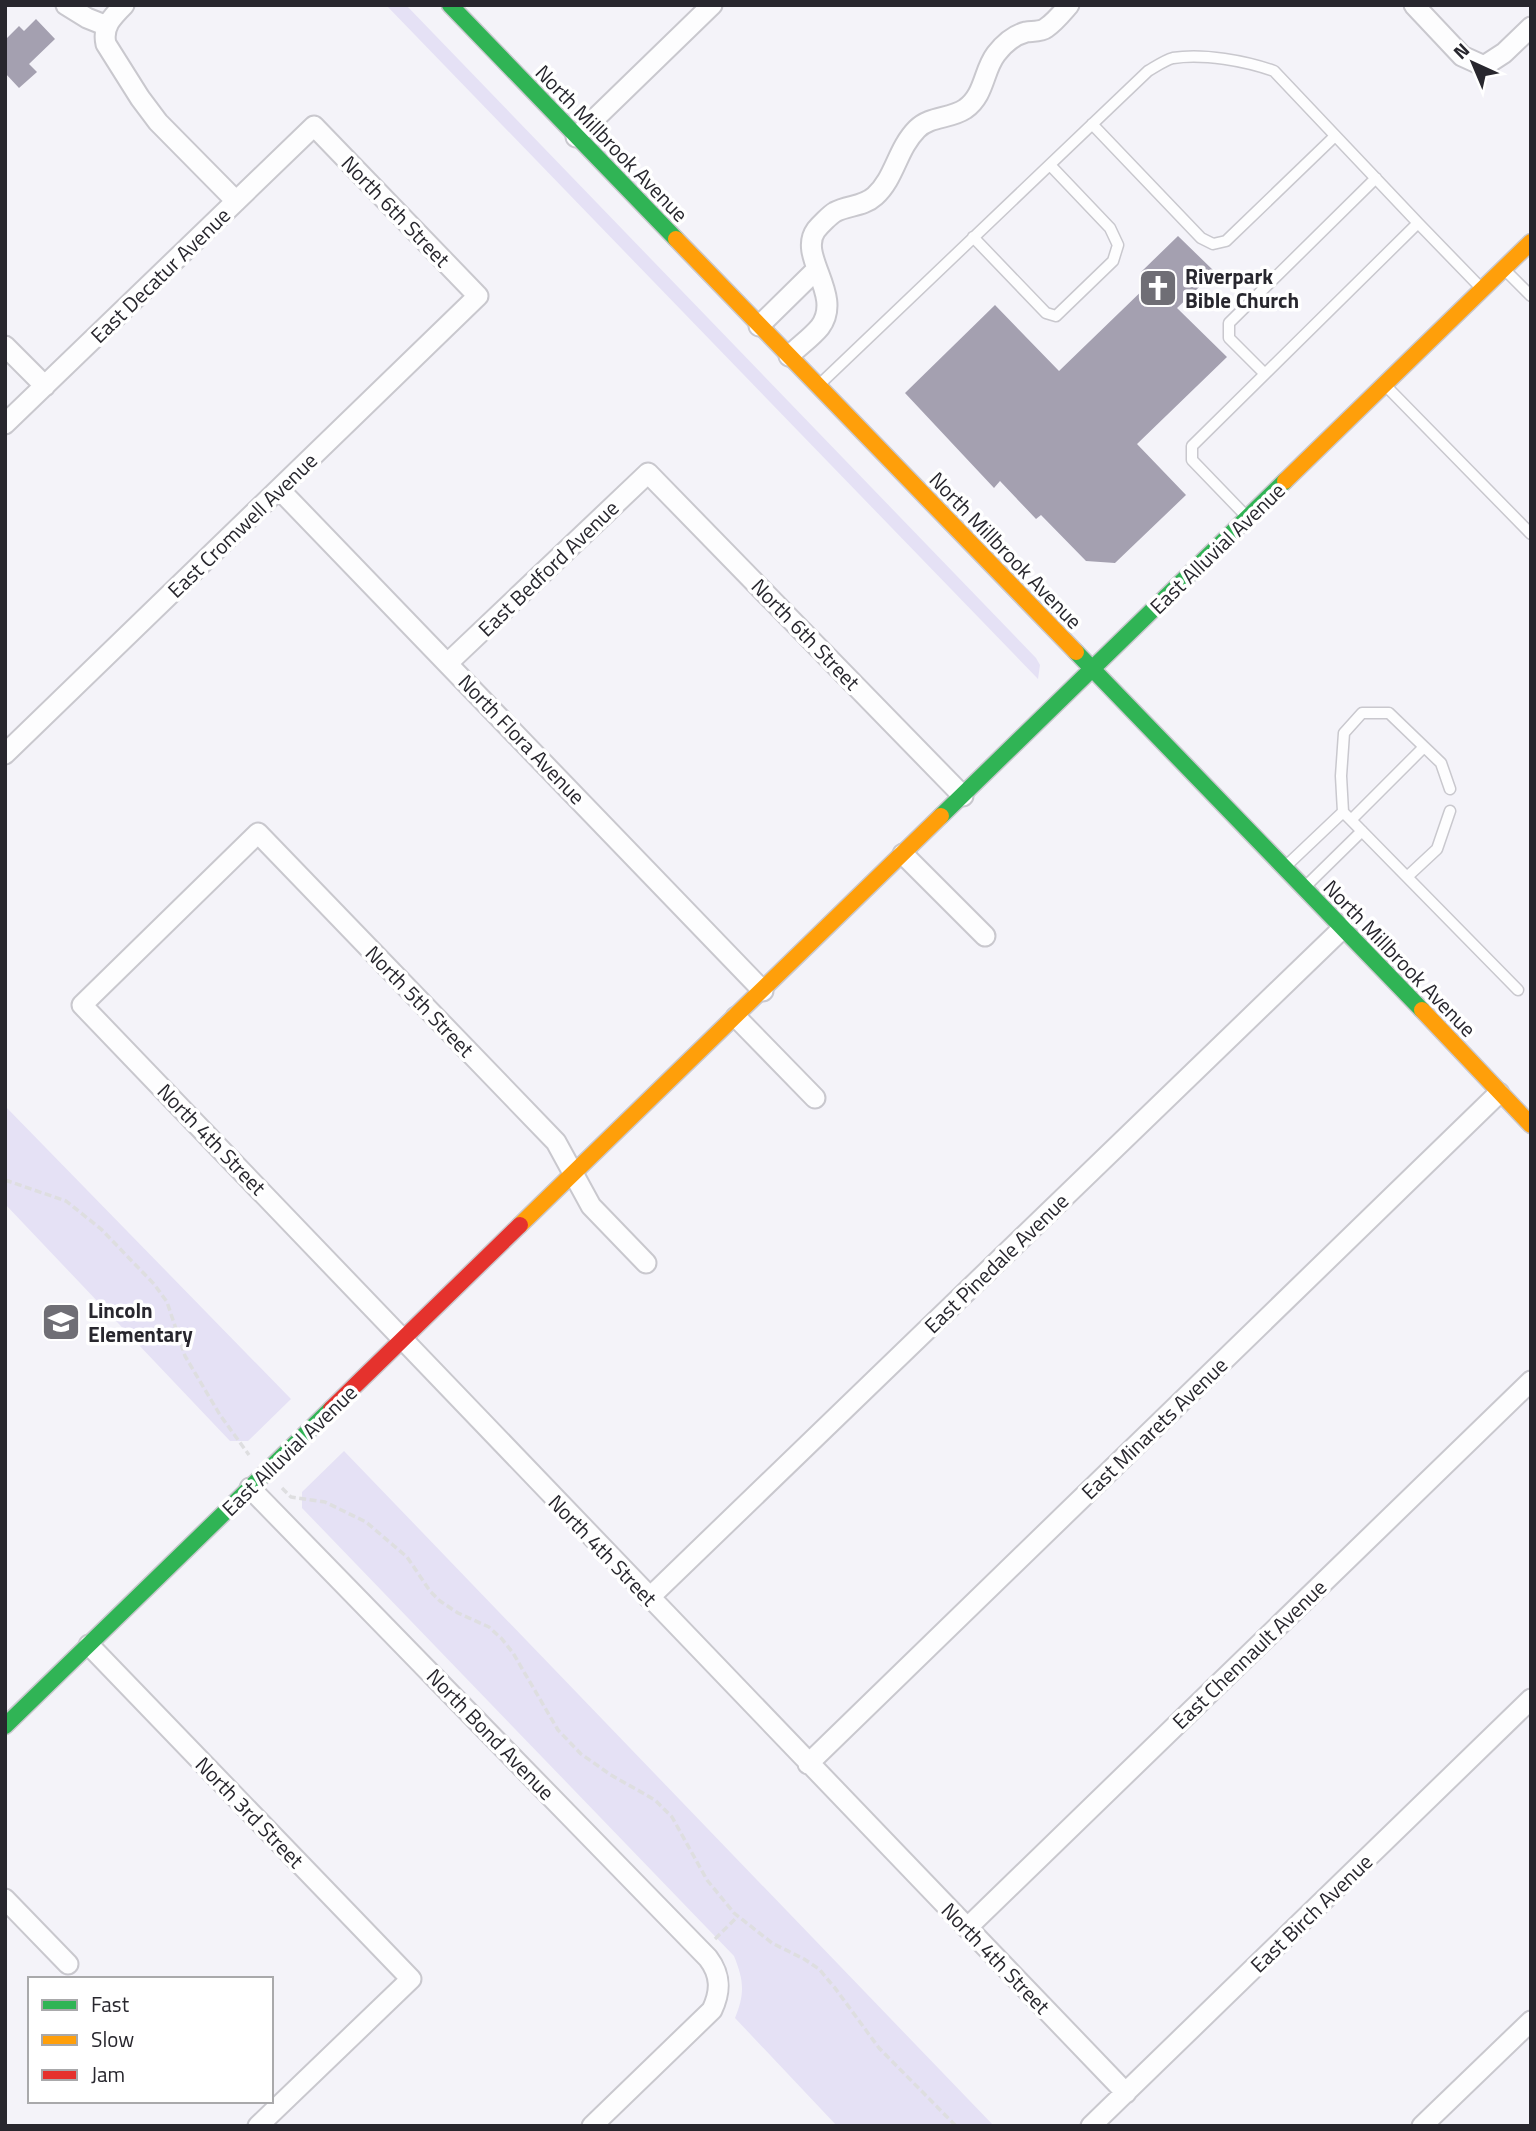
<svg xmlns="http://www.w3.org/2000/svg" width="1536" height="2131" viewBox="0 0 1536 2131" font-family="'Titillium Web',sans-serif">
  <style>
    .green { fill: #e5e1f5 }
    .building { fill: #a4a0b0 }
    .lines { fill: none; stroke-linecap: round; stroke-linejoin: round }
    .lane-casing { stroke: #c9c8ce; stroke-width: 13 }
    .street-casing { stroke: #c9c8ce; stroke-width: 23 }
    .fast-casing { stroke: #c9c8ce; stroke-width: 19 }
    .slow-casing { stroke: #c9c8ce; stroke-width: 19 }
    .jam-casing { stroke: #c9c8ce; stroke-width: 19 }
    .path { stroke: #dedee0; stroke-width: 3.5; stroke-dasharray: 7 3.5; stroke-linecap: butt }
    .lane { stroke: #fdfdfe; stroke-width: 10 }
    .street { stroke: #fdfdfe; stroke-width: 19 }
    .fast { stroke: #30b455; stroke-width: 16 }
    .slow { stroke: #ff9f0a; stroke-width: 16 }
    .jam { stroke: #e5322d; stroke-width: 16 }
    .labels { text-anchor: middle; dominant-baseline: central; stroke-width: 7; stroke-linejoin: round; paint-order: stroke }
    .street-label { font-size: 21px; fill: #28272e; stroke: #fff }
    .poi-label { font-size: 21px; font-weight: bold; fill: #28272e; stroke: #fff; text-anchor: start }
  </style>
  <rect width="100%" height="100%" fill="#f4f3f9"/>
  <path class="green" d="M386 5H406L1036 658 1040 665 1038 679Z
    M5 1106 291 1399 248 1441H230L5 1204Z
    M344 1451 994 2126H837L735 2018C745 1993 744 1981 734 1956L302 1508V1492Z"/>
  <path class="building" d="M36 19 55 39 29 64 37 72 19 88 5 73V40L19 26 24 31Z
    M1178 236 1215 272 1177 308 1227 357 1137 444 1186 495 1115 563 1086 561 1041 515 1036 519 1000 481 994 488 905 393 995 305 1059 371 1151 282 1141 272Z"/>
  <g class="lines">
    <g class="lane-casing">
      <path id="lane" d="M1092 124 1201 238 1213 244 1226 241 1335 136
        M973 237 1046 313 1056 316 1113 261 1118 245 1110 228 1050 165
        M1504 269 1531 296
        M1265 374 1229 338V323L1376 178
        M820 384 1148 71C1155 67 1165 60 1173 58 1203 53 1246 61 1274 71L1418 223
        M1385 385 1531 534
        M1247 517 1192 460V446L1418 223 1482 289
        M1424 747 1351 820 1343 812 1341 776 1344 733 1362 713H1389L1441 763 1450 789
        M1351 820 1518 990
        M1285 867 1343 812
        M1408 876 1437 849 1450 811
        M1307 885 1362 831"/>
    </g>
    <g class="street-casing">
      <path id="street" d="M66 5 87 18 107 26
        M124 5C112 17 102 27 106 44L140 98 158 122 236 201
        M1414 5 1462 56 1484 66 1504 53 1531 27
        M576 137 712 5
        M759 326 817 269
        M5 346 45 386
        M789 356C798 347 812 337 820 327 844 295 797 256 816 230 820 225 830 215 835 212 848 205 863 207 875 196 895 178 897 149 917 129 930 116 950 119 965 109 985 95 983 71 996 54 1003 45 1014 35 1026 32 1032 31 1041 32 1046 28 1055 22 1062 13 1069 5
        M5 424 314 126 478 296 5 754
        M279 489 763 991
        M449 662 648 473 963 796
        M903 854 985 936
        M736 1017 815 1098
        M646 1263 591 1206 556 1142 258 833 82 1005 1126 2093
        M250 1488 708 1958C721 1975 721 1991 712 2010L592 2126
        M649 1598 1343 928
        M89 1645 411 1979 258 2126
        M808 1764 1499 1093
        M5 1899 68 1964
        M967 1928 1531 1381
        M1091 2126 1531 1699
        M1422 2126 1531 2021"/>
    </g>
    <g class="fast-casing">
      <path id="fast" d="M450 5 676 239
        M1076 652 1422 1010
        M941 816 1285 481
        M5 1726 331 1409"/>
    </g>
    <g class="slow-casing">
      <path id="slow" d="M676 239 1076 652
        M1285 481 1531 242
        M1422 1010 1531 1125
        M520 1225 941 816"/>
    </g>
    <g class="jam-casing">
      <path id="jam" d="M331 1409 520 1225"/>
    </g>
    <path class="path" d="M5 1180 66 1201 101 1229 154 1284 167 1302 185 1356 220 1415 249 1455
      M282 1488 291 1497 325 1502 366 1522 407 1557 430 1591 440 1601 458 1613 489 1627 502 1639 513 1653 558 1730 581 1754 611 1775 655 1800 672 1817 707 1880 734 1913 772 1943 804 1959 819 1969 835 1988 879 2048 956 2126
      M715 1939 737 1917"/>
    <use href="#lane" class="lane"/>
    <use href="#street" class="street"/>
    <use href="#fast" class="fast"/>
    <use href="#slow" class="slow"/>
    <use href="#jam" class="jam"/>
  </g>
  <defs>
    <g id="church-square" transform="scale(2.0125)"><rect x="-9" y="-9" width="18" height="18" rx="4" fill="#6f6e75" stroke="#fff"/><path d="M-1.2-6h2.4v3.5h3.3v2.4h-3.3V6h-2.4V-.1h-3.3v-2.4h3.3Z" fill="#fff"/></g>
    <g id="school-square" transform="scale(2.0125)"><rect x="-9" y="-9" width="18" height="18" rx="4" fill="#6f6e75" stroke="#fff"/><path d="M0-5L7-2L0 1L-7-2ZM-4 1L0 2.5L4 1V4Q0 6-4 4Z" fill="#fff"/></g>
  </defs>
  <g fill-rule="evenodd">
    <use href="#church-square" x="1158" y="288"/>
    <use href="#school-square" x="61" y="1322"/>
  </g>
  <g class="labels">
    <g class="street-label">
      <text transform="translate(612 143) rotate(46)">North Millbrook Avenue</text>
      <text transform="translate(396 211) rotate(46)">North 6th Street</text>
      <text transform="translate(160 275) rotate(-44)">East Decatur Avenue</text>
      <text transform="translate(242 525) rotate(-44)">East Cromwell Avenue</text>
      <text transform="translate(1217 548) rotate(-44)">East Alluvial Avenue</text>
      <text transform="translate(1006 550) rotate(46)">North Millbrook Avenue</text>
      <text transform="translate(548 568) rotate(-44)">East Bedford Avenue</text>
      <text transform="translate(806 634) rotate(46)">North 6th Street</text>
      <text transform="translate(522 739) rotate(46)">North Flora Avenue</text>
      <text transform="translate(1400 958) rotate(46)">North Millbrook Avenue</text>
      <text transform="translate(420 1001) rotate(46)">North 5th Street</text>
      <text transform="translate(212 1139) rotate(46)">North 4th Street</text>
      <text transform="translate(996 1263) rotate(-44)">East Pinedale Avenue</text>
      <text transform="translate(1154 1428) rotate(-44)">East Minarets Avenue</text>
      <text transform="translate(289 1450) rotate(-44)">East Alluvial Avenue</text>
      <text transform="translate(603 1550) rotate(46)">North 4th Street</text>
      <text transform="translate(1249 1654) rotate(-44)">East Chennault Avenue</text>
      <text transform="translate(491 1734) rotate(46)">North Bond Avenue</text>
      <text transform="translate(250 1812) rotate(46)">North 3rd Street</text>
      <text transform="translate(1311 1913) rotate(-44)">East Birch Avenue</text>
      <text transform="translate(996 1958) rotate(46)">North 4th Street</text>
    </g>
    <g class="poi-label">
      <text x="1185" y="276">Riverpark<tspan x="1185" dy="24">Bible Church</tspan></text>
      <text x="88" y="1310">Lincoln<tspan x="88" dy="24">Elementary</tspan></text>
    </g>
  </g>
  <rect width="1536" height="2131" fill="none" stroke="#28272e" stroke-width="14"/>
  <rect x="28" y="1977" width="245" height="126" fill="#ffffff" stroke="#a9a9ab" stroke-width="2"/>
  <rect x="42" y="2000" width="35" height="10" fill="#30b455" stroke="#a9a9ab" stroke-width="2"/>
  <text x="91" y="2012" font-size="21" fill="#28272e">Fast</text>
  <rect x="42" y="2035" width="35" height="10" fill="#ff9f0a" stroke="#a9a9ab" stroke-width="2"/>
  <text x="91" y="2047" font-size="21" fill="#28272e">Slow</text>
  <rect x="42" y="2070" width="35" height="10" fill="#e5322d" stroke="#a9a9ab" stroke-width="2"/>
  <text x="91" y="2082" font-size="21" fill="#28272e">Jam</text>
  <g transform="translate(1473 63) rotate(316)" stroke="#ffffff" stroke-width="5" paint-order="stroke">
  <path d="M0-5L12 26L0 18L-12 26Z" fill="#28272e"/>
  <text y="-10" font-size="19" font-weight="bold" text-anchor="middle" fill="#28272e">N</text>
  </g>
</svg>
